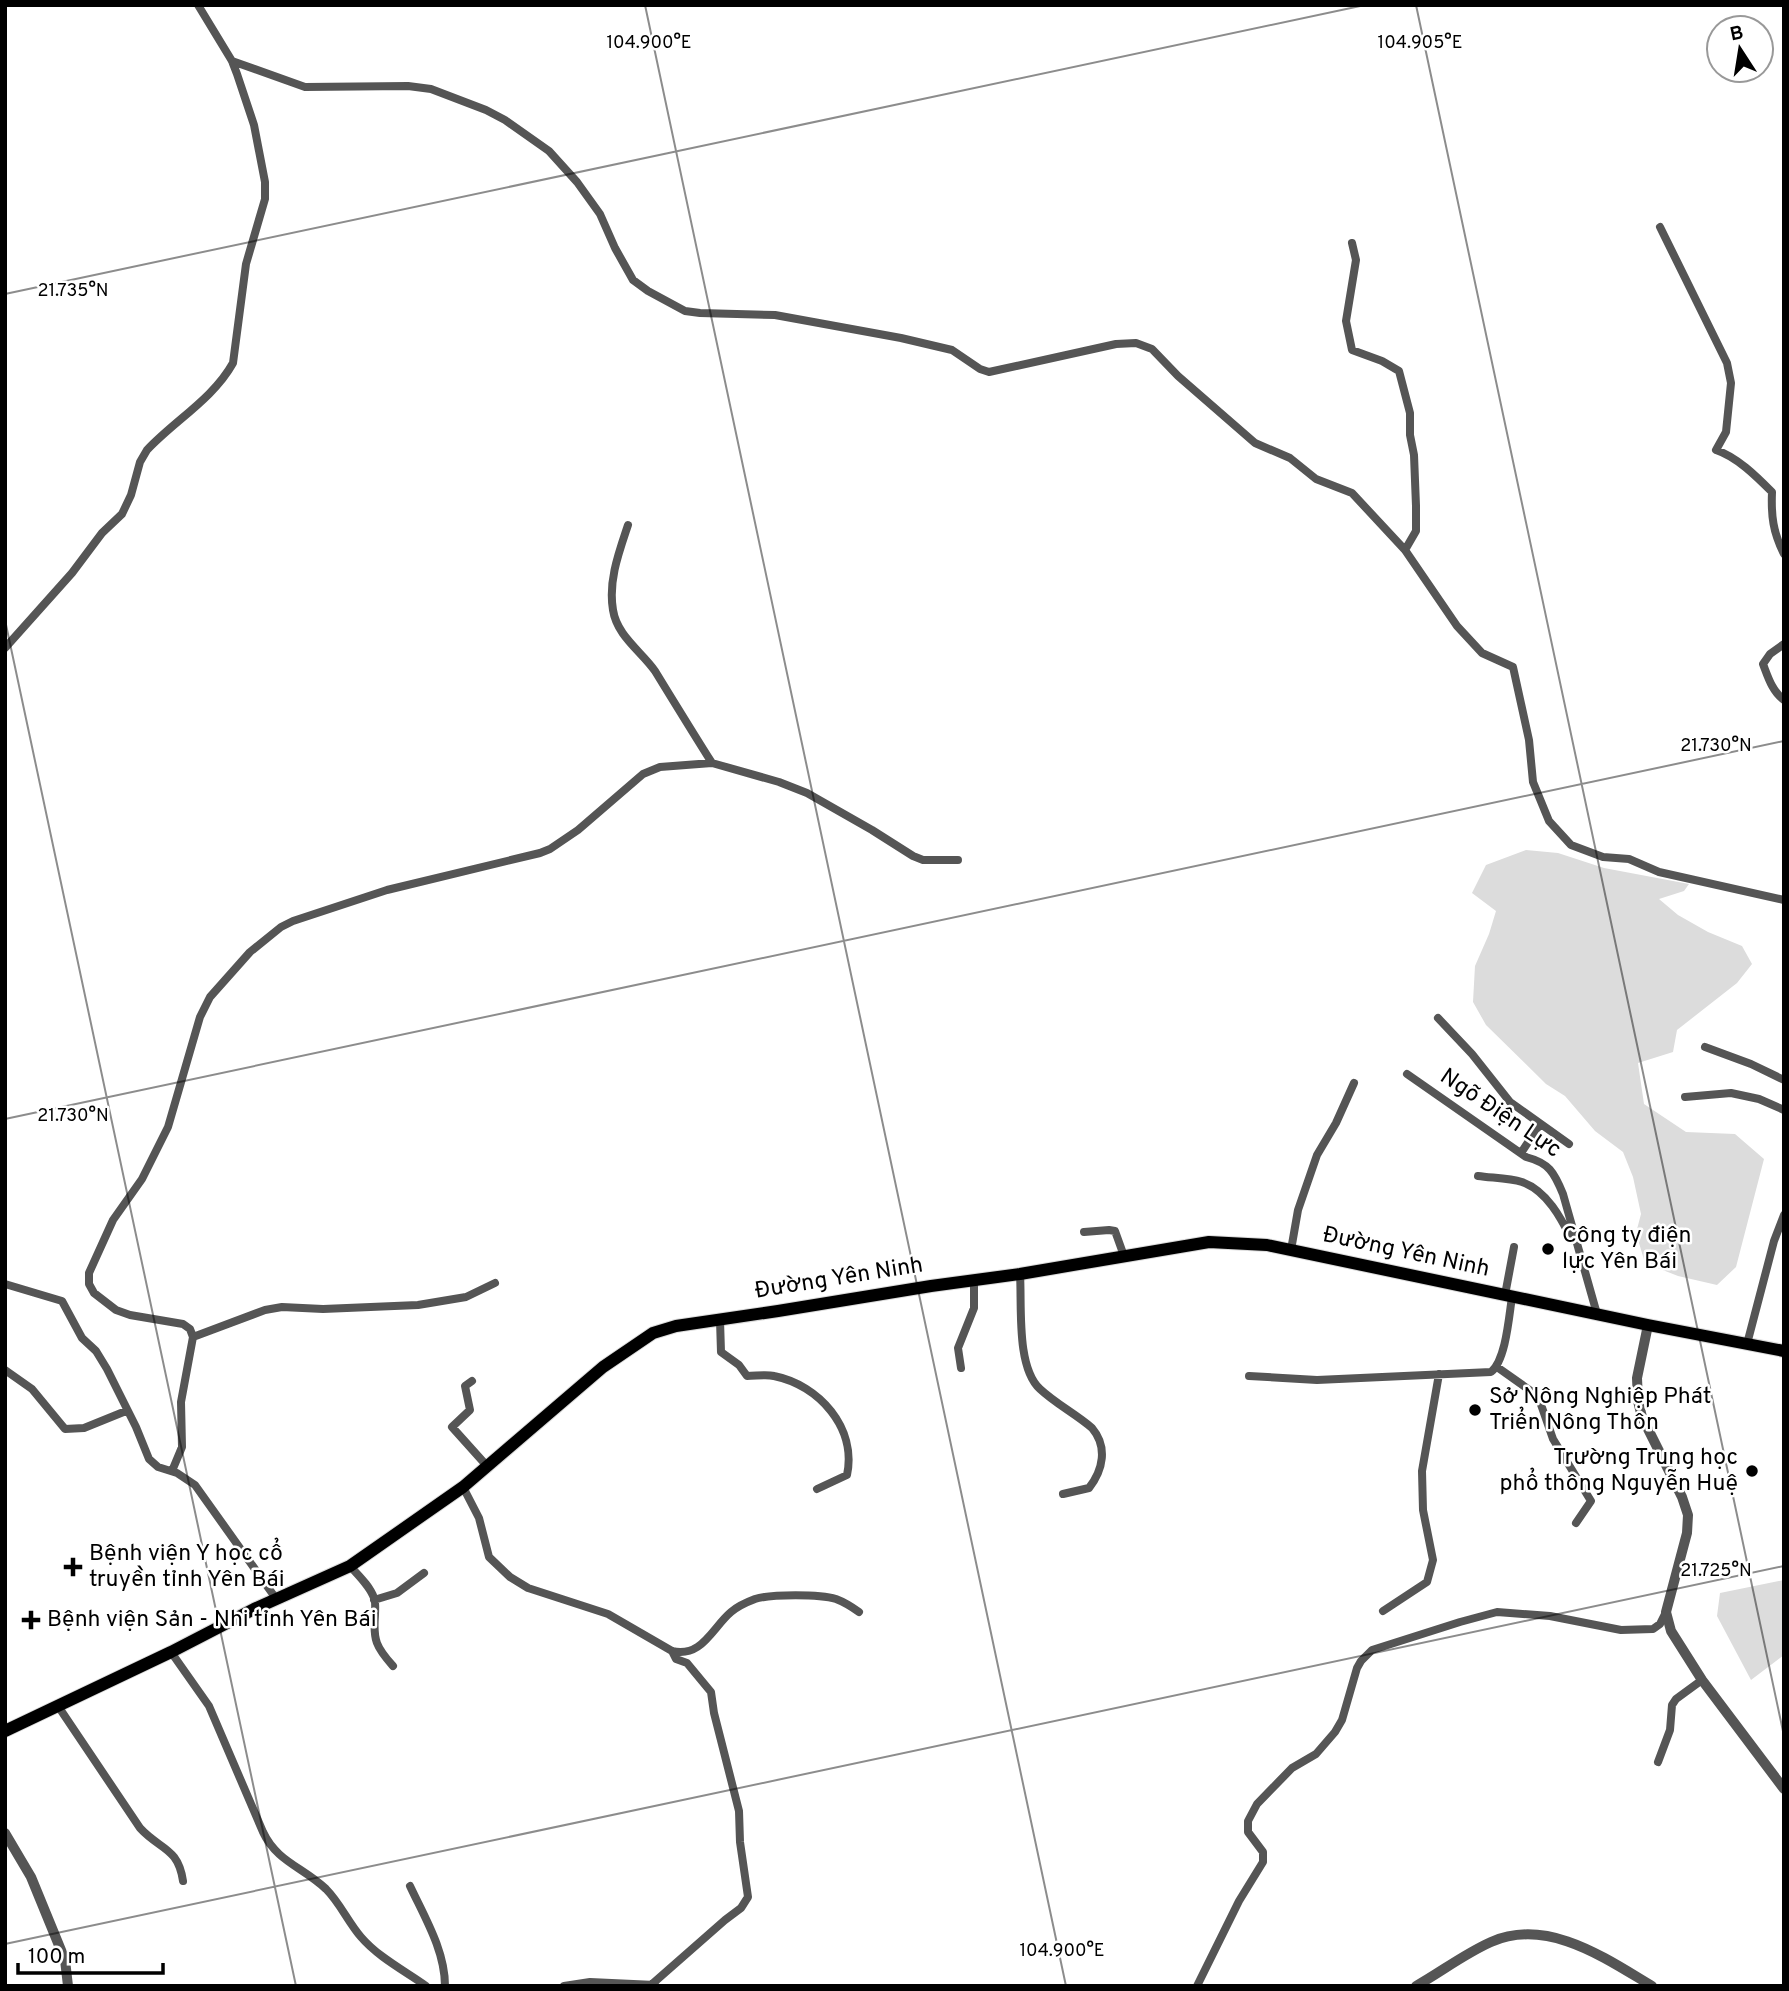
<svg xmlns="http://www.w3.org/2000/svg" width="1789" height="1991" viewBox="0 0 1789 1991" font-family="Overpass,sans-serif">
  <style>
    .green { fill: #dcdcdc }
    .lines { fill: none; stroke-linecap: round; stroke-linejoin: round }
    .primary-casing { stroke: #dbdbdb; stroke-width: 14 }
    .minor { stroke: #555; stroke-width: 8 }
    .tertiary { stroke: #555; stroke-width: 10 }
    .primary { stroke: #000; stroke-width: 12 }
    .ticks { fill: none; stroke: #000; stroke-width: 2; stroke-opacity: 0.45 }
    .poi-dot { fill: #000; stroke: #fff; stroke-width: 2.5 }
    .labels { text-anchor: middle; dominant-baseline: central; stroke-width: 5; stroke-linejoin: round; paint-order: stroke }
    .street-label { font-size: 23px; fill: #000; stroke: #fff }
    .poi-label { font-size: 23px; fill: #000; stroke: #fff; text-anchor: start }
    .ticks-label { font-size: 18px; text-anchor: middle; fill: #000; stroke: #fff; stroke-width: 5; stroke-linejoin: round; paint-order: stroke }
  </style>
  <rect width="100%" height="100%" fill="#fff"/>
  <path class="green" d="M1526 850 1558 853 1604 868 1689 884 1684 891 1659 899 1678 915 1708 932 1742 946 1752 964 1737 983 1677 1030 1673 1052 1638 1063 1644 1104 1686 1132 1735 1134 1764 1159 1736 1267 1717 1285 1678 1276 1645 1263 1636 1233 1641 1214 1633 1177 1623 1152 1595 1131 1565 1096 1546 1084 1486 1025 1473 1002 1475 966 1489 934 1496 911 1472 893 1486 865Z
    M1784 1580V1655L1751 1680 1717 1616 1720 1593Z"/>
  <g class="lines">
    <g class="primary-casing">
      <path id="primary" d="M5 1731 171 1652 254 1609 350 1566 463 1487 603 1367 653 1333 676 1326 778 1311 931 1286 1020 1274 1209 1242 1267 1245 1648 1325 1784 1351"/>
    </g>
    <path class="minor" d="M232 61 305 87 408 86 431 89 486 110 505 120 549 151 577 182 600 214 615 248 633 280 648 291 685 311 700 313 775 315 901 338 952 350 980 369 989 372 1116 344 1136 343 1152 349 1178 376 1255 443 1290 458 1316 479 1352 493 1405 550 1457 626 1482 653 1513 667 1529 740 1533 782 1549 821 1571 845 1603 857 1629 859 1659 872 1784 900
      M1660 227 1727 363 1731 383 1726 432 1716 450C1737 457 1756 476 1772 492 1771 516 1773 532 1784 554
      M1352 243 1356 260 1346 321 1352 350 1382 361 1399 371 1410 413V435L1414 455 1416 506V531L1405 550
      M628 525C619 552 608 581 613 610 617 636 641 651 655 671 674 702 693 733 712 763L779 782 807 793 872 830 913 856 923 860H958
      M1784 644 1770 654 1763 664C1768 677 1772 691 1784 700
      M5 648 72 573 102 533 122 514 131 495 140 462 147 450C174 421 213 399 233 363L246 264 265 199V182L254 125 237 74 232 61 198 5
      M1438 1018 1472 1054 1510 1102 1569 1144
      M1705 1047 1751 1064 1784 1080
      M1407 1074 1526 1157C1549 1163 1554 1172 1563 1194L1597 1314
      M1685 1097 1731 1093 1759 1099 1784 1110
      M1521 1153 1540 1124
      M1478 1176C1492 1178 1509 1178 1522 1182 1547 1191 1561 1218 1572 1240
      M1084 1232 1109 1230 1115 1231 1124 1256
      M1291 1250 1298 1210 1317 1155 1336 1123 1354 1083
      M1020 1274C1022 1305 1016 1367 1040 1389 1056 1404 1076 1414 1092 1428 1108 1447 1103 1470 1089 1488L1063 1494
      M5 1284 62 1301 82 1338 96 1351 107 1369 136 1427 149 1459 158 1467 177 1473 195 1485 277 1600
      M1505 1295 1514 1247
      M720 1320 721 1352 739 1365 747 1376C756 1376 766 1374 774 1376 819 1385 857 1428 847 1475L817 1489
      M193 1337 265 1310 282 1307 323 1309 418 1305 466 1297 495 1283
      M1747 1344 1774 1241 1784 1215
      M1497 1367 1538 1396 1553 1439 1591 1501 1576 1523
      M961 1368 958 1348 974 1308V1280
      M5 1370 32 1389 65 1429 84 1428 126 1411
      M1249 1376 1317 1380 1491 1372C1506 1360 1509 1316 1512 1297
      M472 1381 465 1386 470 1410 452 1427 487 1466
      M172 1471 182 1447 181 1402 193 1337 190 1329 183 1324 130 1315 116 1310 94 1293 89 1284V1273L113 1220 142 1179 168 1127 200 1017 210 997 250 952 281 927 293 921 387 890 540 853 550 849 578 830 643 774 660 767 712 763
      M463 1487 479 1518 489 1557 510 1577 528 1588 608 1614 672 1651C702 1658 712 1628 731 1612 738 1606 747 1602 755 1599 771 1594 820 1594 836 1599 844 1602 852 1607 859 1612
      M350 1566C358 1575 370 1586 374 1598 376 1603 375 1609 375 1615 373 1640 376 1647 393 1666
      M374 1600 397 1593 424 1573
      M1383 1611 1427 1582 1433 1560 1423 1510 1422 1471 1439 1374
      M171 1652 209 1706 263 1832C277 1862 303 1867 326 1889 340 1903 348 1922 361 1937 378 1957 405 1971 426 1986
      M58 1706 140 1828C160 1850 178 1847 183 1881
      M1658 1762 1670 1730 1672 1705 1676 1699 1702 1680
      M410 1886C425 1918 445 1951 445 1986
      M651 1985 725 1920 741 1908 748 1897 740 1842 739 1811 714 1713 711 1692 687 1663 676 1659 672 1651
      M564 1986 590 1982 655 1985
      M1197 1986 1239 1901 1263 1862V1852L1248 1832V1821L1257 1804 1292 1768 1316 1754 1335 1732 1342 1720 1357 1668 1361 1661 1372 1650 1460 1622 1497 1612 1550 1616 1621 1630 1653 1629 1660 1624 1666 1612"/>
    <path class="tertiary" d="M1648 1325 1637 1378 1638 1401 1642 1417 1682 1497 1688 1515 1687 1533 1666 1612 1671 1631 1702 1680 1784 1789
      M5 1833 31 1877 65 1960 68 1986
      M1416 1986C1441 1972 1464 1954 1491 1942 1547 1917 1605 1958 1652 1986"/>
    <use href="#primary" class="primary"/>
  </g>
  <path class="ticks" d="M645 5 1066 1986M1416 5 1784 1736M5 294 1365 5M5 620 296 1986M5 1119 1784 741M5 1944 1784 1566"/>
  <g class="poi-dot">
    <circle cx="1548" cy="1249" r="7"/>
    <circle cx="1475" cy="1410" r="7"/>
    <circle cx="1752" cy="1471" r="7"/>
    <path d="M69.5 1556.5h7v7h7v7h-7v7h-7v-7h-7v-7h7z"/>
    <path d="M27.5 1609.5h7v7h7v7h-7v7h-7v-7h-7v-7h7z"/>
  </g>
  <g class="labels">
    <g class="street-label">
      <text transform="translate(1500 1114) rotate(34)">Ngõ Điện Lực</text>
      <text transform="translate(1406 1253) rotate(12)">Đường Yên Ninh</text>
      <text transform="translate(839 1279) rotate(-9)">Đường Yên Ninh</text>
    </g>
    <g class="poi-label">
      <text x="1562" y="1236">Công ty điện<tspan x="1562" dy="26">lực Yên Bái</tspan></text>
      <text x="1489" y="1397">Sở Nông Nghiệp Phát<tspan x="1489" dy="26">Triển Nông Thôn</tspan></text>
      <text x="1738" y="1458" text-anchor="end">Trường Trung học<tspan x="1738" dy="26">phổ thông Nguyễn Huệ</tspan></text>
      <text x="89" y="1554">Bệnh viện Y học cổ<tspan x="89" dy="26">truyền tỉnh Yên Bái</tspan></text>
      <text x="47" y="1620">Bệnh viện Sản - Nhi tỉnh Yên Bái</text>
    </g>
  </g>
  <g class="ticks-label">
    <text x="649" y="48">104.900°E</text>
    <text x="1420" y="48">104.905°E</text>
    <text x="73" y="296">21.735°N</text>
    <text x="1716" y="751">21.730°N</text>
    <text x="73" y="1121">21.730°N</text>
    <text x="1716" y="1576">21.725°N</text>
    <text x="1062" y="1956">104.900°E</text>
  </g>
  <rect width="1789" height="1991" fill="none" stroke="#000000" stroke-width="14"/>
  <g transform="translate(1740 49) rotate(348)"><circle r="33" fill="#ffffff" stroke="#999999" stroke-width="2"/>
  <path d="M0-5L12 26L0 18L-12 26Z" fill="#000000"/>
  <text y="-10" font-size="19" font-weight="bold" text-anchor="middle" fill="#000000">B</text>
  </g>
  <path d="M18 1963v10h145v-10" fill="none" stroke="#000000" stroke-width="3.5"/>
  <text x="28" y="1963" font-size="21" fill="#000000" stroke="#ffffff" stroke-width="5" paint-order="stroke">100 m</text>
</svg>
